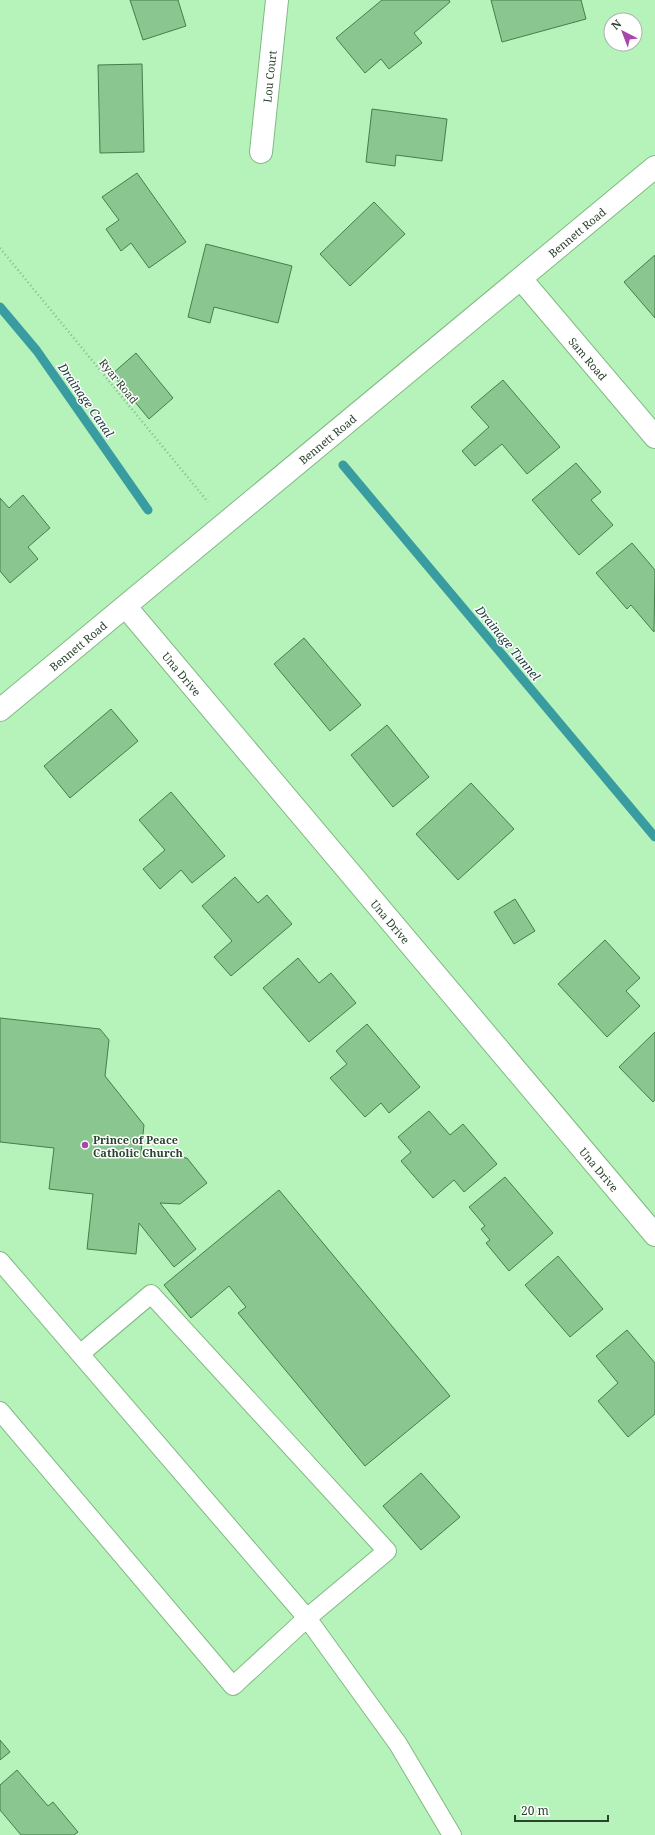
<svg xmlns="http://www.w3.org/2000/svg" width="655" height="1835" viewBox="0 0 655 1835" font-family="'Noto Serif',serif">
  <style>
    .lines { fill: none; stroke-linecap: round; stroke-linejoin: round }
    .stream { stroke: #399ca0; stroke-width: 9 }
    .building { fill: #8ac68f; stroke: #447e4a }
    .lane-casing { stroke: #7fba83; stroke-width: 20 }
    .street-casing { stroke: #7fba83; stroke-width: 24 }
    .path { stroke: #87b88a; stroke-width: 2.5; stroke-dasharray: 1 3; stroke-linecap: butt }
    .lane { stroke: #fff; stroke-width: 18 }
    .street { stroke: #fff; stroke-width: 22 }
    .poi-dot { fill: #a846ac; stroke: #fff; stroke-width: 1.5 }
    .labels { text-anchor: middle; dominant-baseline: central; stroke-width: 3; stroke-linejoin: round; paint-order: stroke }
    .street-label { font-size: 11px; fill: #2a432c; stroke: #fff }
    .poi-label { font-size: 11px; font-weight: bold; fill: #2a432c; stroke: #fff; text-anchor: start }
    .water-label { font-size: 12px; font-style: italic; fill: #203c3f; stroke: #fff }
  </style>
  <rect width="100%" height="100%" fill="#b6f3ba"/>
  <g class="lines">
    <path class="stream" d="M0 307 37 351 148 510
      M343 465 655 837"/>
  </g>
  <path class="building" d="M130 0H178L186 26 143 40Z
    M382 0H449L450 2 414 33 422 43 389 69 381 59 365 73 336 38Z
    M491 0H581L586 19 502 42Z
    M142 64 144 152 100 153 98 65Z
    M372 109 447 119 442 161 396 155 395 166 366 162Z
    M137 173 186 242 149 268 131 243 121 251 106 229 119 220 102 197Z
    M374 202 405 234 350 286 320 254Z
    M206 244 292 266 278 323 214 307 210 323 188 317Z
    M655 255V318L624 282Z
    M136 353 173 398 149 419 112 374Z
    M503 380 560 447 527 474 502 444 475 466 462 451 489 427 471 407Z
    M576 463 601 492 591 500 613 525 579 555 532 500Z
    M23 495 50 528 28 547 38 559 10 583 0 571V498L9 508Z
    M632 543 655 570 654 632 631 605 627 609 596 573Z
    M304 638 361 705 330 731 274 664Z
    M111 709 138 741 70 798 44 766Z
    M387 725 429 777 393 807 351 755Z
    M471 783 514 829 458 880 416 834Z
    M171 792 225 856 192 883 181 870 160 889 143 869 165 850 139 820Z
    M235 877 258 903 267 895 292 924 231 976 214 957 232 941 202 906Z
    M515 899 535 931 514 944 494 912Z
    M605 940 640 978 626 991 640 1006 607 1037 558 984Z
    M298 958 319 983 331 973 356 1003 309 1042 263 988Z
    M0 1018 100 1029 109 1040 105 1076 144 1125 141 1153 187 1158 207 1183 180 1204 160 1203 196 1249 174 1267 139 1223 136 1254 87 1249 93 1194 49 1189 54 1148 0 1142Z
    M367 1024 420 1087 389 1113 381 1103 365 1117 330 1078 347 1064 336 1051Z
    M655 1032V1100L653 1102 619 1067Z
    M429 1111 450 1135 463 1124 497 1164 464 1192 454 1180 433 1198 401 1161 411 1152 398 1137Z
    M505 1177 553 1233 509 1271 486 1243 490 1240 481 1229 485 1226 469 1207Z
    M279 1190 450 1396 365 1466 238 1313 246 1307 229 1286 191 1318 164 1285Z
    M558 1256 603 1309 570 1337 525 1285Z
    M627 1330 655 1363V1414L628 1437 598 1401 618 1383 596 1356Z
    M421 1473 460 1517 421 1550 383 1506Z
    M0 1740 10 1752 0 1760Z
    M17 1770 48 1806 53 1802 78 1832 74 1835H21L0 1810V1785Z"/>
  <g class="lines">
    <g class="lane-casing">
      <path id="lane" d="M0 1261 307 1618 398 1744 452 1835
        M0 1411 233 1686 307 1618 387 1551 151 1294 80 1354"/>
    </g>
    <g class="street-casing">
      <g id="street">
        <path id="s1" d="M261 152 277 0"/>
        <path id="s2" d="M521 279 655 437"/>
        <path id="s3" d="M126 607 655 1235"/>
        <path id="s4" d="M0 710 655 167"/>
      </g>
    </g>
    <path class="path" d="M0 248 208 502"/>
    <use href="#lane" class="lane"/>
    <use href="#street" class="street"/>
  </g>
  <circle class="poi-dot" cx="85" cy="1145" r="4"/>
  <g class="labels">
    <g class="street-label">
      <text stroke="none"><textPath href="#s1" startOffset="76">Lou Court</textPath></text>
      <text stroke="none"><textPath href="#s4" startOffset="749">Bennett Road</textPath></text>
      <text stroke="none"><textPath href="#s2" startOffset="104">Sam Road</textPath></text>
      <text transform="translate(119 381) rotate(51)">Ryar Road</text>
      <text stroke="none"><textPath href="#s4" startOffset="425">Bennett Road</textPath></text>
      <text stroke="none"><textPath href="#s4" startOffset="101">Bennett Road</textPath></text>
      <text stroke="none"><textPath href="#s3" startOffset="87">Una Drive</textPath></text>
      <text stroke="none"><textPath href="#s3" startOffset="411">Una Drive</textPath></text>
      <text stroke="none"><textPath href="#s3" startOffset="735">Una Drive</textPath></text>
    </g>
    <g class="poi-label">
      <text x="93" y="1139">Prince of Peace<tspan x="93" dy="13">Catholic Church</tspan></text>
    </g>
    <g class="water-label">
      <text transform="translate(86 400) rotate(55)">Drainage Canal</text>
      <text transform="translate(508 643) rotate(50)">Drainage Tunnel</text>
    </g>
  </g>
  <g transform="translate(623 32) rotate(318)"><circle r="19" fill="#ffffff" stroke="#aab4ab"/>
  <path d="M0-3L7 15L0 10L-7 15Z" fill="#a846ac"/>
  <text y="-6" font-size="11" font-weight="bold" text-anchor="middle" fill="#2a432c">N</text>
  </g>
  <path d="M515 1815v6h93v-6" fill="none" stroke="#2a432c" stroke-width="2"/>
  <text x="521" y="1815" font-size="12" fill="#2a432c" stroke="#ffffff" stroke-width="3" paint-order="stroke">20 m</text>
</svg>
